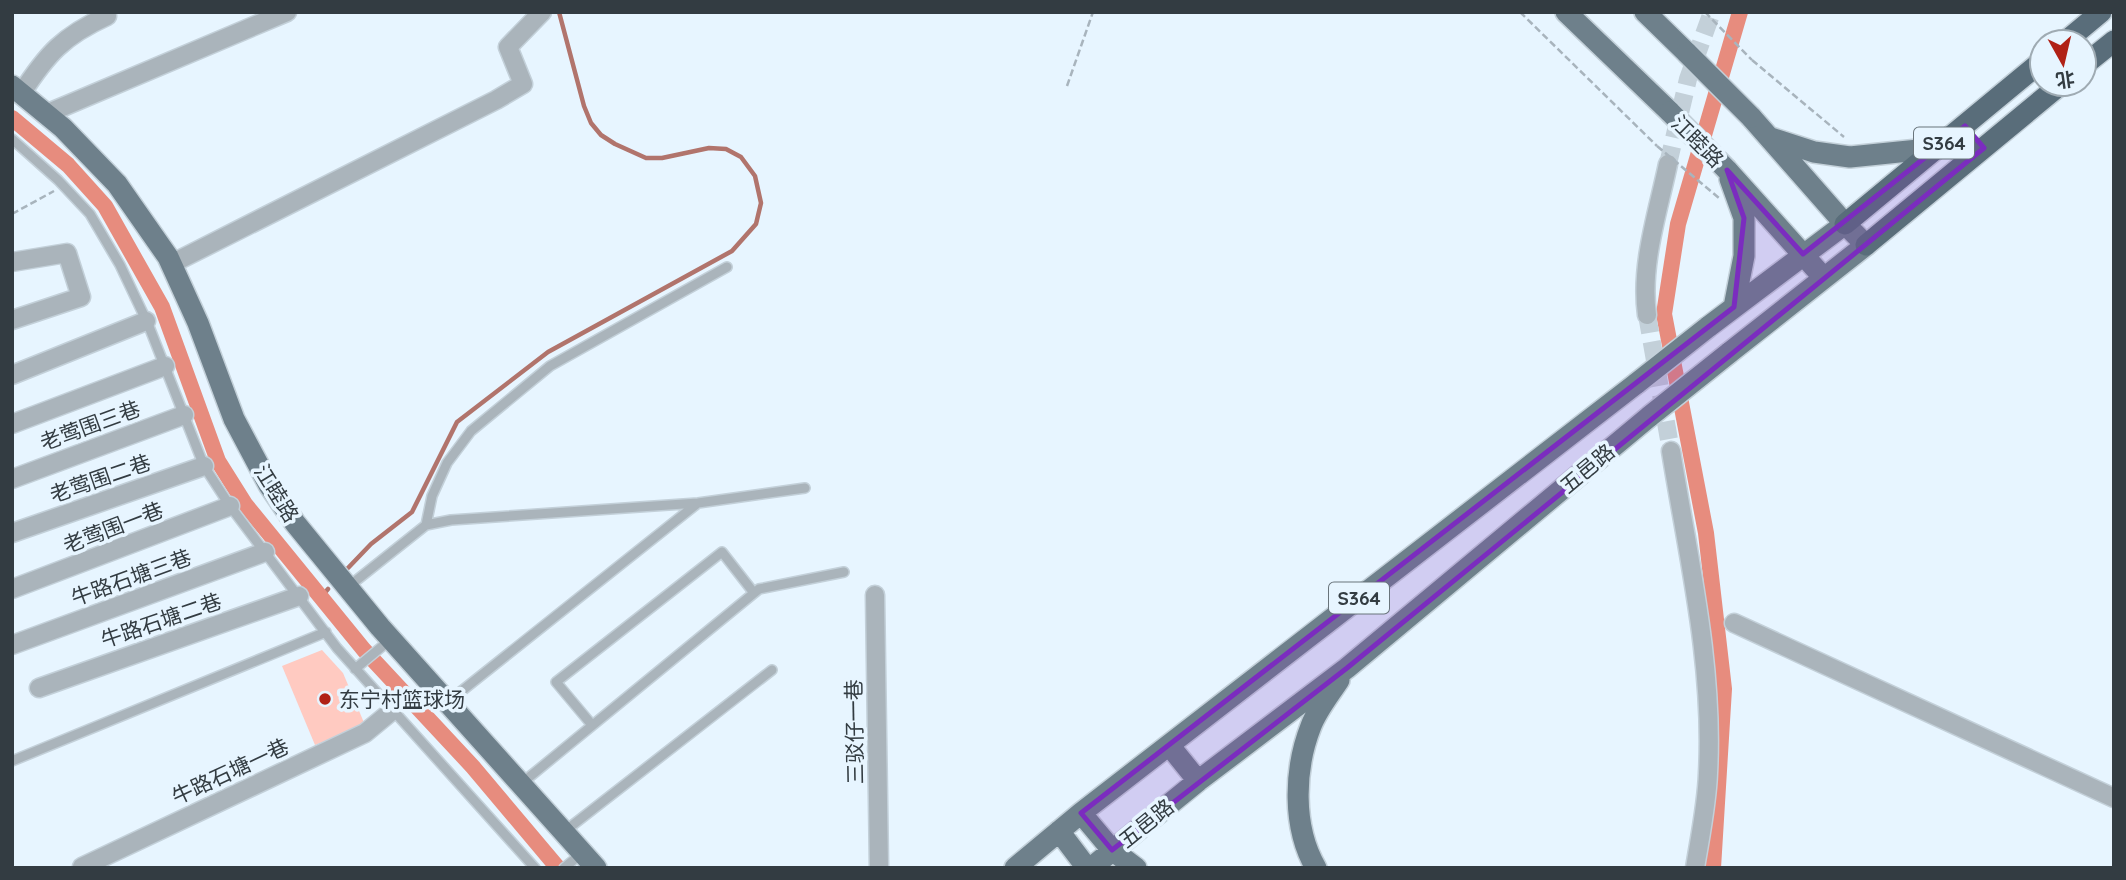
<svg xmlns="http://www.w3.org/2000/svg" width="2126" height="880" viewBox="0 0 2126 880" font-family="Quicksand,'Noto Sans SC',sans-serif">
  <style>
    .green { fill: #ffcac1 }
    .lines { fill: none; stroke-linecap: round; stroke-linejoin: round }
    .stream { stroke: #b1746c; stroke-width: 4.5 }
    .canal { stroke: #e78c7e; stroke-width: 16 }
    .street-tunnel { stroke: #c3d0d9; stroke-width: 18; stroke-dasharray: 18 9; stroke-linecap: butt }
    .lane-casing { stroke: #c3d0d9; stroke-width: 12 }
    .street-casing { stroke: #c3d0d9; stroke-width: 21 }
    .primary-casing { stroke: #c3d0d9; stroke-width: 24 }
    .highway-casing { stroke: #c3d0d9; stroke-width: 24 }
    .path { stroke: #a8b4bd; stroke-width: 2.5; stroke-dasharray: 7 3.5; stroke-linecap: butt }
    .lane { stroke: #aab4bb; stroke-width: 9 }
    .street { stroke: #aab4bb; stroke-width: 18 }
    .primary { stroke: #6e808b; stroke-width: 21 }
    .highway { stroke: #596d7a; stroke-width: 21 }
    .primary-bridge-casing { stroke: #c3d0d9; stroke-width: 24; stroke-linecap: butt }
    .path-bridge { stroke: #a8b4bd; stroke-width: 2.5; stroke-dasharray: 7 3.5; stroke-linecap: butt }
    .primary-bridge { stroke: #6e808b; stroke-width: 21 }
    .marked { fill: #7b2cbf; fill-opacity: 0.2; stroke: #7b2cbf; stroke-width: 5; stroke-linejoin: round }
    .poi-dot { fill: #b02116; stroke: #e7f5ff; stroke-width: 2.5 }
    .labels { text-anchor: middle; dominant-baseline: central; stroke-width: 7; stroke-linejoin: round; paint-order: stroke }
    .shield { fill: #e7f5ff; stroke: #69747b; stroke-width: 2 }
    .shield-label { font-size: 19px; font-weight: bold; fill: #333c42 }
    .street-label { font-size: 21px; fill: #333c42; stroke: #e7f5ff }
    .poi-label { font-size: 21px; fill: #333c42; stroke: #e7f5ff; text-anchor: start }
  </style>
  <rect width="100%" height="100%" fill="#e7f5ff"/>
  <path class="green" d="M322 650 343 673 365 725 315 745 282 666Z"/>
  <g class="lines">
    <path class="stream" d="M348 568 371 544 412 512 457 422 548 352 732 251 756 224 761 203 755 176 741 157 726 149 709 148 662 158H646L615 144 601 135 591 123 584 106 559 12
      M322 596 328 589"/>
    <path class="canal" d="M12 118 68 165 105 206 162 307 218 461 245 504 364 650 473 767 558 868
      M1713 868 1724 689 1706 533 1664 314 1678 224 1740 12"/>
    <path class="street-tunnel" d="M1668 164 1688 79 1712 12
      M1647 315 1671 451"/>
    <g class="lane-casing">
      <path id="lane" d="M12 139 58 180 90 214 120 265 148 324 204 466 230 506 337 648 535 868
        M426 525 432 496 447 463 471 431 550 366 727 267
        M348 587 426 525 451 520 698 503 805 488
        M355 669 391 639
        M449 701 698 503
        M592 725 556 682 722 552 754 593
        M12 761 326 632
        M522 783 759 589 844 572
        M565 831 772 670
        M564 868 582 853"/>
    </g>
    <g class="street-casing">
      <path id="street" d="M21 94C47 54 63 36 107 16L105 12
        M46 114 287 12
        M12 262 67 253 81 297 12 320
        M171 264 496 100 523 84 508 47 542 12
        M1647 315C1640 265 1658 212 1668 164
        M12 375 146 321
        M12 424 165 366
        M1671 451C1688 557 1714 664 1708 773 1707 804 1700 837 1695 868
        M12 479 184 415
        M12 533 204 466
        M12 589 230 506
        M875 595 879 868
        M1734 623 2114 798
        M12 645 265 552
        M39 688 299 596
        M82 867 365 733 393 710"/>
    </g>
    <g class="primary-casing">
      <path id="primary" d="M1566 12 1670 112
        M1645 12 1687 53
        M12 86 63 128 117 184 168 257 198 323 234 419 269 485 295 523 380 627 596 868
        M1771 138 1814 152 1850 157 1938 148
        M1727 170 1824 278
        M1730 179 1744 218V256L1734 307
        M1708 327 1845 224
        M1729 353 1866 245 1845 224 1751 117
        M1169 745 1198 781
        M1081 813 1112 850 1136 868
        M1059 831 1087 868
        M1015 868 1081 813 1637 383
        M1091 868 1198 781 1347 668 1650 416
        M1316 868C1292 827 1294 769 1311 726 1317 710 1330 694 1339 680"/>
    </g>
    <g class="highway-casing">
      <path id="highway" d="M2065 42 2101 12
        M2084 65 2114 41
        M1845 224 2042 61
        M1866 245 2061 84"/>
    </g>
    <path class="path" d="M1520 12 1657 146
      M1752 60 1844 137
      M1067 86 1093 12
      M12 214 54 191"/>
    <use href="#lane" class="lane"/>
    <use href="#street" class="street"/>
    <use href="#primary" class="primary"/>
    <use href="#highway" class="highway"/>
    <g class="primary-bridge-casing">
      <path id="primary-bridge" d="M1687 53 1751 117
        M1670 112 1727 170
        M1637 383 1708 327
        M1650 416 1729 353"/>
    </g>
    <path class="path-bridge" d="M1705 12 1752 60
      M1657 146 1719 198"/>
    <use href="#primary-bridge" class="primary-bridge"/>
  </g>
  <path class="marked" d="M1965 126 1984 148 1347 668 1112 850 1081 813 1734 307 1744 218 1727 170 1803 254Z"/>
  <circle class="poi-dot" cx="325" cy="699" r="7"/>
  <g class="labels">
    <g class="shield">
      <rect x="1914" y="127.5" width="60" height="31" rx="5"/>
      <rect x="1329" y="582.5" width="60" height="31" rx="5"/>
    </g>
    <g class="shield-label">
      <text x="1944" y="143">S364</text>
      <text x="1359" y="598">S364</text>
    </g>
    <g class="street-label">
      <text transform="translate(1698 141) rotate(45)">江睦路</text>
      <text transform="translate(90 425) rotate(-20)">老莺围三巷</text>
      <text transform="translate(1587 468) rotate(-40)">五邑路</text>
      <text transform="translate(100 478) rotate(-19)">老莺围二巷</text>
      <text transform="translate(277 493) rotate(58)">江睦路</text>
      <text transform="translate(113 527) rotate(-21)">老莺围一巷</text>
      <text transform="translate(131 577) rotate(-20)">牛路石塘三巷</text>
      <text transform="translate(161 620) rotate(-19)">牛路石塘二巷</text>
      <text transform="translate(854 732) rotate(-91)">三驳仔一巷</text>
      <text transform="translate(230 771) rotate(-25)">牛路石塘一巷</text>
      <text transform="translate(1146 823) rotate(-39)">五邑路</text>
    </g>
    <g class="poi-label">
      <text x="339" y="699">东宁村篮球场</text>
    </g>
  </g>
  <rect width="2126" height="880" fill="none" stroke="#333c42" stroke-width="28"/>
  <g transform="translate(2063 63) rotate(172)"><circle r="33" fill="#e7f5ff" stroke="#9fabb3" stroke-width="2"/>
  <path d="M0-5L12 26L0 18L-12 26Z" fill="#b02116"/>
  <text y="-10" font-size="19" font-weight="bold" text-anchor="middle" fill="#333c42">北</text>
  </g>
</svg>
